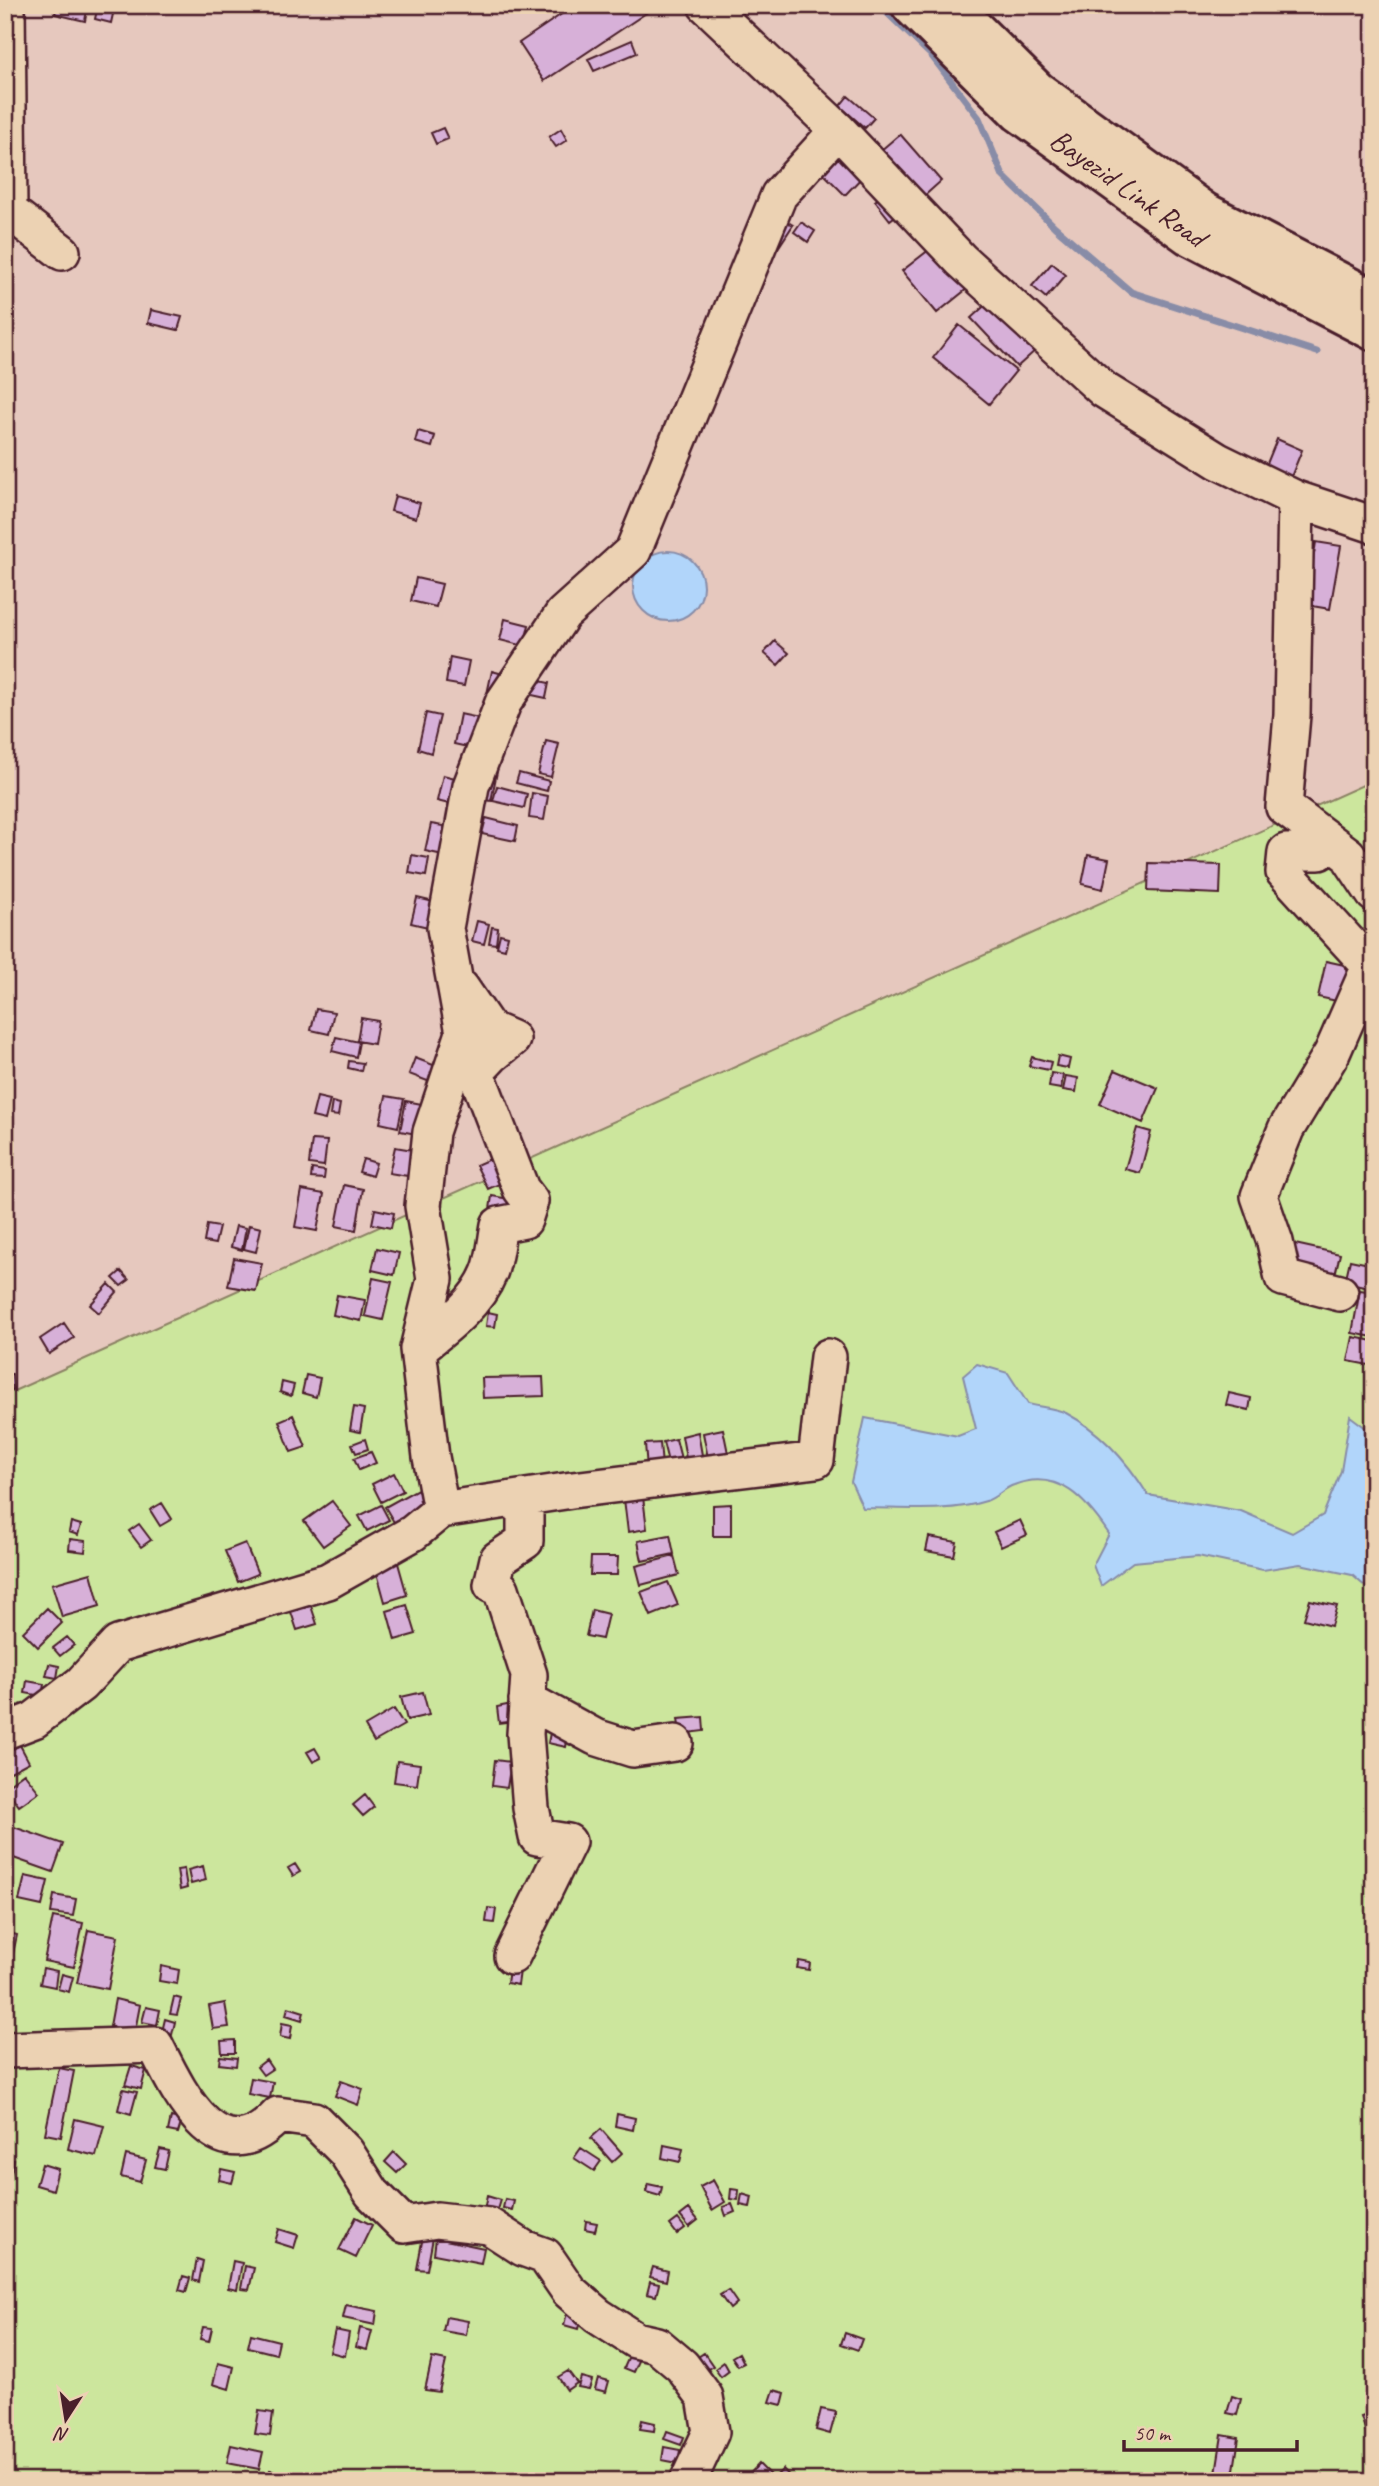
<svg xmlns="http://www.w3.org/2000/svg" width="1379" height="2486" viewBox="0 0 1379 2486" font-family="Caveat,sans-serif">
  <style>
    .green { fill: #cce69d; stroke: #8b8264; stroke-width: 2 }
    .water { fill: #b1d5fa; stroke: #888ca7; stroke-width: 2 }
    .lines { fill: none; stroke-linecap: round; stroke-linejoin: round }
    .stream { stroke: #888ca7; stroke-width: 7 }
    .building { fill: #d7b0d8; stroke: #4a1f2b; stroke-width: 2 }
    .minor-casing { stroke: #4a1f2b; stroke-width: 40 }
    .major-casing { stroke: #4a1f2b; stroke-width: 44 }
    .minor { stroke: #ecd2b3; stroke-width: 35 }
    .major { stroke: #ecd2b3; stroke-width: 38 }
    .labels { text-anchor: middle; dominant-baseline: central; stroke-width: 7; stroke-linejoin: round; paint-order: stroke }
    .street-label { font-size: 30px; fill: #4a1f2b; stroke: #ecd2b3 }
  </style>
  <rect width="100%" height="100%" fill="#e6c8be"/>
  <filter id="ink" filterUnits="userSpaceOnUse"><feTurbulence type="fractalNoise" baseFrequency=".0143" numOctaves="2"/><feDisplacementMap in="SourceGraphic" scale="14" xChannelSelector="R" yChannelSelector="G"/><feConvolveMatrix kernelMatrix="1 2 1 2 8 2 1 2 1" color-interpolation-filters="sRGB"/></filter>
  <g filter="url(#ink)">
    <path class="green" d="M1374 780V2481H5V1395Z"/>
    <path class="water" d="M633 586a35 35 0 1 1 70 0a35 35 0 1 1-70 0Z
      M977 1364 1008 1373 1028 1404C1039 1407 1055 1408 1066 1413 1102 1432 1127 1461 1148 1495L1241 1511 1292 1533 1323 1515 1341 1471 1350 1416 1366 1428 1370 1467 1374 1471V1594L1352 1575 1300 1564 1263 1570 1198 1556 1133 1562 1101 1586 1093 1565 1109 1534C1086 1500 1059 1468 1014 1485 1004 1488 996 1498 986 1501 949 1513 903 1508 863 1508L851 1482 865 1418 958 1436 976 1429 963 1376Z"/>
    <g class="lines">
      <path class="stream" d="M879 5 931 55 979 118 1003 176 1055 227 1131 292 1317 352"/>
    </g>
    <path class="building" d="M57 5H88L85 21 55 14Z
      M98 5H115L111 23 95 19Z
      M575 5H658L544 81 519 43Z
      M632 40 637 53 594 71 588 59Z
      M848 96 874 118 865 128 840 106Z
      M443 128 448 139 436 144 431 133Z
      M561 129 567 140 556 147 549 137Z
      M900 134 941 181 922 198 880 151Z
      M838 147 865 174 845 195 818 168Z
      M888 190 903 210 890 220 875 201Z
      M778 216 793 225 778 248 763 238Z
      M801 222 815 231 808 242 794 232Z
      M939 242 973 284 937 313 902 271Z
      M1052 263 1066 275 1046 298 1032 286Z
      M991 300 1037 349 1017 367 971 318Z
      M151 310 182 317 178 330 148 323Z
      M959 325 1016 371 989 404 933 358Z
      M418 431 435 436 432 447 415 442Z
      M1277 439 1302 450 1291 477 1266 466Z
      M395 496 420 503 416 518 391 511Z
      M1316 542 1341 546 1330 609 1306 605Z
      M416 578 442 584 436 607 411 601Z
      M505 619 529 625 524 646 500 640Z
      M775 641 789 653 778 665 764 653Z
      M450 657 469 661 464 686 446 683Z
      M492 671 503 674 498 696 487 694Z
      M535 680 549 683 546 698 532 695Z
      M426 713 440 716 431 753 418 749Z
      M460 714 479 718 472 748 454 744Z
      M546 741 559 744 551 777 538 774Z
      M483 769 497 772 491 801 477 799Z
      M519 773 549 781 547 791 516 783Z
      M443 775 459 779 453 805 437 801Z
      M497 786 527 794 524 808 493 801Z
      M532 793 548 796 544 820 529 818Z
      M486 818 518 826 515 841 482 834Z
      M431 824 449 827 443 855 425 851Z
      M412 855 429 858 426 876 409 873Z
      M1088 855 1109 859 1103 889 1082 884Z
      M1149 863 1221 865 1220 894 1148 891Z
      M417 898 434 902 428 927 411 923Z
      M477 921 489 924 484 944 472 941Z
      M492 927 498 928 496 944 489 943Z
      M500 934 508 936 505 949 497 947Z
      M1326 961 1358 968 1351 1004 1318 997Z
      M316 1009 334 1012 329 1034 311 1030Z
      M361 1018 378 1021 374 1044 357 1041Z
      M336 1037 359 1042 356 1057 332 1051Z
      M1058 1056 1070 1059 1068 1068 1056 1066Z
      M1032 1057 1051 1062 1049 1070 1029 1066Z
      M415 1058 436 1066 430 1082 409 1074Z
      M349 1061 363 1063 361 1071 348 1068Z
      M1115 1070 1158 1088 1143 1123 1100 1104Z
      M1051 1073 1063 1075 1061 1089 1049 1087Z
      M1066 1076 1078 1078 1076 1092 1063 1090Z
      M386 1096 404 1099 398 1127 380 1123Z
      M317 1097 330 1100 325 1120 312 1117Z
      M406 1101 427 1105 422 1135 400 1131Z
      M332 1102 340 1104 338 1116 330 1115Z
      M1137 1128 1151 1132 1140 1173 1125 1169Z
      M312 1140 327 1141 324 1166 309 1164Z
      M395 1147 413 1150 408 1176 389 1173Z
      M492 1158 504 1182 488 1189 476 1165Z
      M363 1159 376 1163 372 1176 359 1172Z
      M312 1169 325 1171 324 1179 311 1178Z
      M344 1185 363 1189 356 1230 336 1226Z
      M302 1190 324 1194 317 1231 295 1227Z
      M492 1196 521 1201 518 1215 490 1209Z
      M375 1209 394 1213 391 1228 372 1224Z
      M207 1225 219 1227 215 1244 204 1242Z
      M249 1225 261 1228 256 1252 244 1249Z
      M236 1226 246 1228 242 1250 231 1247Z
      M1295 1244 1340 1254 1334 1279 1289 1270Z
      M377 1248 399 1253 394 1275 372 1270Z
      M234 1258 262 1263 256 1291 228 1286Z
      M1350 1260 1374 1265V1288L1345 1282Z
      M121 1271 129 1280 121 1286 113 1278Z
      M373 1278 392 1282 383 1320 365 1316Z
      M109 1284 117 1292 99 1313 90 1305Z
      M1360 1290 1374 1292 1373 1337 1352 1333Z
      M337 1295 365 1300 361 1321 333 1315Z
      M488 1312 497 1314 495 1327 486 1326Z
      M64 1323 74 1338 49 1354 40 1339Z
      M1353 1337 1374 1341V1366L1348 1361Z
      M5 1374H12L13 1390H5Z
      M306 1375 320 1378 316 1397 302 1393Z
      M543 1377 544 1396 483 1398 482 1378Z
      M282 1382 294 1385 291 1396 280 1392Z
      M1229 1393 1251 1398 1249 1410 1226 1405Z
      M354 1407 364 1409 360 1432 350 1430Z
      M293 1415 306 1447 291 1452 279 1421Z
      M723 1429 728 1453 708 1458 703 1433Z
      M698 1432 703 1461 687 1464 682 1436Z
      M365 1439 368 1449 356 1453 352 1444Z
      M676 1439 682 1463 669 1466 663 1442Z
      M660 1443 662 1466 647 1468 645 1444Z
      M371 1452 376 1463 359 1470 354 1458Z
      M394 1473 403 1491 381 1502 372 1484Z
      M423 1486 433 1503 395 1524 385 1507Z
      M643 1497 647 1529 628 1532 624 1499Z
      M332 1501 351 1526 323 1546 304 1521Z
      M162 1503 172 1519 160 1526 150 1510Z
      M731 1504V1536H713V1505Z
      M381 1505 389 1520 367 1531 359 1516Z
      M1020 1520 1027 1535 1001 1547 994 1532Z
      M71 1522 81 1525 78 1535 69 1532Z
      M139 1524 151 1540 141 1547 129 1531Z
      M670 1535 674 1554 642 1561 638 1541Z
      M929 1537 957 1542 954 1556 926 1551Z
      M70 1539 86 1541 85 1552 69 1550Z
      M245 1543 258 1574 238 1582 225 1551Z
      M396 1556 407 1595 385 1602 374 1562Z
      M674 1556 679 1575 641 1585 636 1566Z
      M591 1557H618L617 1575H590Z
      M91 1573 100 1606 62 1617 52 1584Z
      M668 1582 678 1605 651 1616 641 1592Z
      M1310 1600 1337 1606 1331 1626 1304 1619Z
      M310 1603 317 1624 297 1630 290 1609Z
      M407 1605 416 1634 395 1640 387 1611Z
      M47 1608 62 1623 38 1647 23 1632Z
      M592 1610 608 1614 602 1639 586 1636Z
      M67 1637 74 1645 60 1656 53 1648Z
      M49 1664 59 1666 57 1678 46 1676Z
      M27 1681 44 1684 42 1696 25 1693Z
      M423 1692 429 1715 407 1720 401 1697Z
      M512 1704 515 1721 499 1723 497 1707Z
      M394 1709 404 1725 374 1742 365 1726Z
      M703 1717 704 1731 680 1734 678 1719Z
      M551 1728 569 1731 566 1747 548 1743Z
      M20 1745 29 1762 5 1775V1753Z
      M315 1748 321 1758 313 1762 307 1752Z
      M495 1760 511 1762 507 1788 492 1786Z
      M397 1761 420 1764 417 1785 394 1782Z
      M24 1773 39 1792 19 1806 5 1787Z
      M365 1795 374 1807 363 1816 353 1805Z
      M11 1826 63 1844 53 1872 5 1855Z
      M5 1860 13 1862 10 1877 5 1876Z
      M295 1864 300 1872 293 1876 288 1868Z
      M203 1866 206 1880 191 1884 188 1870Z
      M184 1869 187 1888 180 1890 177 1870Z
      M25 1876 48 1881 42 1906 19 1901Z
      M54 1895 76 1899 73 1916 51 1913Z
      M488 1908 496 1909 494 1923 486 1922Z
      M53 1917 83 1923 74 1967 44 1961Z
      M88 1930 118 1936 108 1989 77 1983Z
      M5 1932 17 1935 9 1972 5 1971Z
      M799 1961 810 1963 809 1970 797 1968Z
      M161 1966 179 1970 177 1984 159 1981Z
      M43 1968 57 1971 55 1987 40 1984Z
      M509 1970 520 1971 518 1985 507 1983Z
      M62 1974 73 1977 69 1992 58 1989Z
      M174 1997 181 1999 177 2015 170 2014Z
      M115 1999 140 2005 135 2031 110 2026Z
      M225 2003 229 2027 213 2029 209 2006Z
      M146 2007 160 2010 157 2025 142 2022Z
      M288 2007 304 2012 302 2020 286 2015Z
      M165 2019 175 2022 171 2039 161 2036Z
      M282 2023 292 2025 290 2039 280 2037Z
      M235 2040V2053H222L221 2041Z
      M220 2056 237 2058 236 2066 219 2064Z
      M266 2060 272 2069 263 2075 257 2067Z
      M131 2066 146 2070 141 2089 125 2085Z
      M59 2068 74 2071 61 2137 45 2134Z
      M251 2078 273 2082 270 2098 248 2094Z
      M341 2081 363 2089 358 2105 335 2096Z
      M123 2089 137 2092 131 2114 118 2110Z
      M617 2114 635 2118 633 2130 615 2126Z
      M171 2117 182 2120 178 2133 168 2131Z
      M75 2119 104 2126 96 2156 68 2149Z
      M601 2129 622 2153 612 2162 591 2138Z
      M664 2145 683 2149 680 2162 662 2158Z
      M581 2148 601 2161 594 2171 574 2158Z
      M160 2149 169 2151 165 2169 155 2167Z
      M394 2152 406 2164 397 2173 385 2162Z
      M126 2155 146 2160 140 2182 121 2177Z
      M5 2158 14 2159 10 2179 5 2178Z
      M42 2164 58 2169 53 2190 36 2185Z
      M221 2169 235 2172 232 2183 219 2180Z
      M713 2180 725 2202 712 2210 700 2187Z
      M648 2184 662 2187 660 2196 646 2192Z
      M731 2189 739 2190 738 2200 730 2199Z
      M742 2194 752 2197 750 2207 740 2205Z
      M487 2196 500 2200 496 2213 484 2210Z
      M505 2199 514 2201 512 2210 503 2208Z
      M732 2204 735 2212 726 2216 723 2207Z
      M689 2209 698 2220 689 2227 680 2216Z
      M356 2217 372 2225 356 2258 339 2250Z
      M678 2219 685 2228 677 2234 670 2225Z
      M586 2221 597 2223 595 2231 585 2229Z
      M279 2229 298 2235 294 2248 275 2242Z
      M423 2236 433 2238 427 2270 417 2269Z
      M436 2238 484 2248 481 2263 434 2254Z
      M197 2259 203 2261 199 2282 193 2280Z
      M233 2261 242 2263 237 2290 228 2288Z
      M245 2266 254 2268 249 2290 241 2289Z
      M653 2267 668 2271 666 2281 650 2277Z
      M183 2276 190 2278 186 2292 179 2290Z
      M650 2282 659 2284 656 2296 647 2294Z
      M728 2290 737 2303 730 2309 720 2295Z
      M346 2305 377 2311 375 2325 343 2318Z
      M568 2309 582 2313 578 2329 564 2325Z
      M446 2317 468 2321 466 2335 443 2331Z
      M203 2327 212 2328 209 2341 200 2339Z
      M360 2328 372 2331 367 2350 356 2347Z
      M335 2330 349 2333 345 2356 330 2352Z
      M845 2333 862 2339 858 2350 841 2344Z
      M251 2334 279 2341 276 2354 248 2347Z
      M632 2350 642 2354 634 2372 624 2368Z
      M704 2353 713 2366 706 2370 698 2357Z
      M739 2353 744 2363 738 2366 732 2357Z
      M432 2358 446 2361 439 2392 425 2390Z
      M724 2362 729 2371 721 2377 715 2369Z
      M218 2363 234 2367 229 2389 213 2384Z
      M568 2371 577 2383 567 2390 558 2377Z
      M581 2377 592 2380 589 2389 578 2387Z
      M598 2378 609 2381 606 2392 595 2389Z
      M774 2390 785 2393 782 2405 770 2402Z
      M1232 2396 1241 2399 1237 2415 1227 2413Z
      M821 2409 836 2412 830 2434 816 2430Z
      M259 2411 273 2413 270 2436 255 2434Z
      M1372 2414 1374 2430 1366 2432 1361 2417Z
      M642 2420 655 2423 654 2431 640 2429Z
      M667 2431 684 2437 681 2445 664 2439Z
      M1222 2435 1239 2438 1233 2476 1216 2473Z
      M231 2445 263 2452 259 2469 227 2463Z
      M664 2447 680 2450 678 2463 662 2460Z
      M759 2464 770 2475 765 2481H743Z
      M783 2469 794 2481H779L775 2477Z
      M270 2470 297 2475 296 2481H268Z"/>
    <g class="lines">
      <g class="minor-casing">
        <path id="minor" d="M7 5 9 211 62 252
          M706 5 838 130 961 260 1104 390 1218 461 1296 499 1374 525
          M1296 499 1292 715 1284 807 1348 855 1374 894
          M1328 840 1319 852H1286L1284 872 1370 966 1332 1053 1286 1129 1259 1196 1275 1242 1283 1278 1340 1293
          M418 1349C444 1328 476 1305 489 1273 495 1259 496 1240 499 1225L524 1220 530 1201 521 1189 476 1072 492 1055 512 1039 489 1029 461 988
          M441 1510 572 1490 816 1460 828 1357
          M527 1700 595 1737 633 1749 675 1743
          M5 1731 34 1720 81 1684 118 1644 328 1581 413 1533 441 1510 431 1457 418 1349 435 1279 423 1206 431 1132 464 1033 445 928 471 786 503 703 563 614 633 551 779 195 838 130
          M512 1956 568 1842 537 1837 531 1808 525 1734 529 1675 501 1589 492 1585 498 1559 525 1541V1497
          M5 2050 155 2045C179 2093 219 2179 278 2115L314 2120 346 2152 372 2193 404 2225 437 2220 489 2226 523 2248 545 2256 569 2291 598 2316 635 2340 657 2345 682 2366 705 2397 711 2432 688 2481"/>
      </g>
      <g class="major-casing">
        <path id="major" d="M911 5 1019 112 1189 235 1374 331
          M950 5 1037 91 1204 212 1374 300"/>
      </g>
      <use href="#minor" class="minor"/>
      <use href="#major" class="major"/>
    </g>
  </g>
  <g class="labels">
    <g class="street-label">
      <text transform="translate(1128 188) rotate(35)">Bayezid Link Road</text>
    </g>
  </g>
  <rect width="1379" height="2486" fill="none" stroke="#ecd2b3" stroke-width="28"/>
  <rect x="14" y="14" width="1351" height="2458" fill="none" stroke="#4a1f2b" stroke-width="2.5" filter="url(#ink)"/>
  <g transform="translate(66 2419) rotate(192)" stroke="#ecd2b3" stroke-width="5" paint-order="stroke">
  <path d="M0-5L12 26L0 18L-12 26Z" fill="#4a1f2b"/>
  <text y="-10" font-size="19" font-weight="bold" text-anchor="middle" fill="#4a1f2b">N</text>
  </g>
  <path d="M1124 2440v10h173v-10" fill="none" stroke="#4a1f2b" stroke-width="3.5"/>
  <text x="1134" y="2440" font-size="21" fill="#4a1f2b" stroke="#ecd2b3" stroke-width="5" paint-order="stroke">50 m</text>
</svg>
